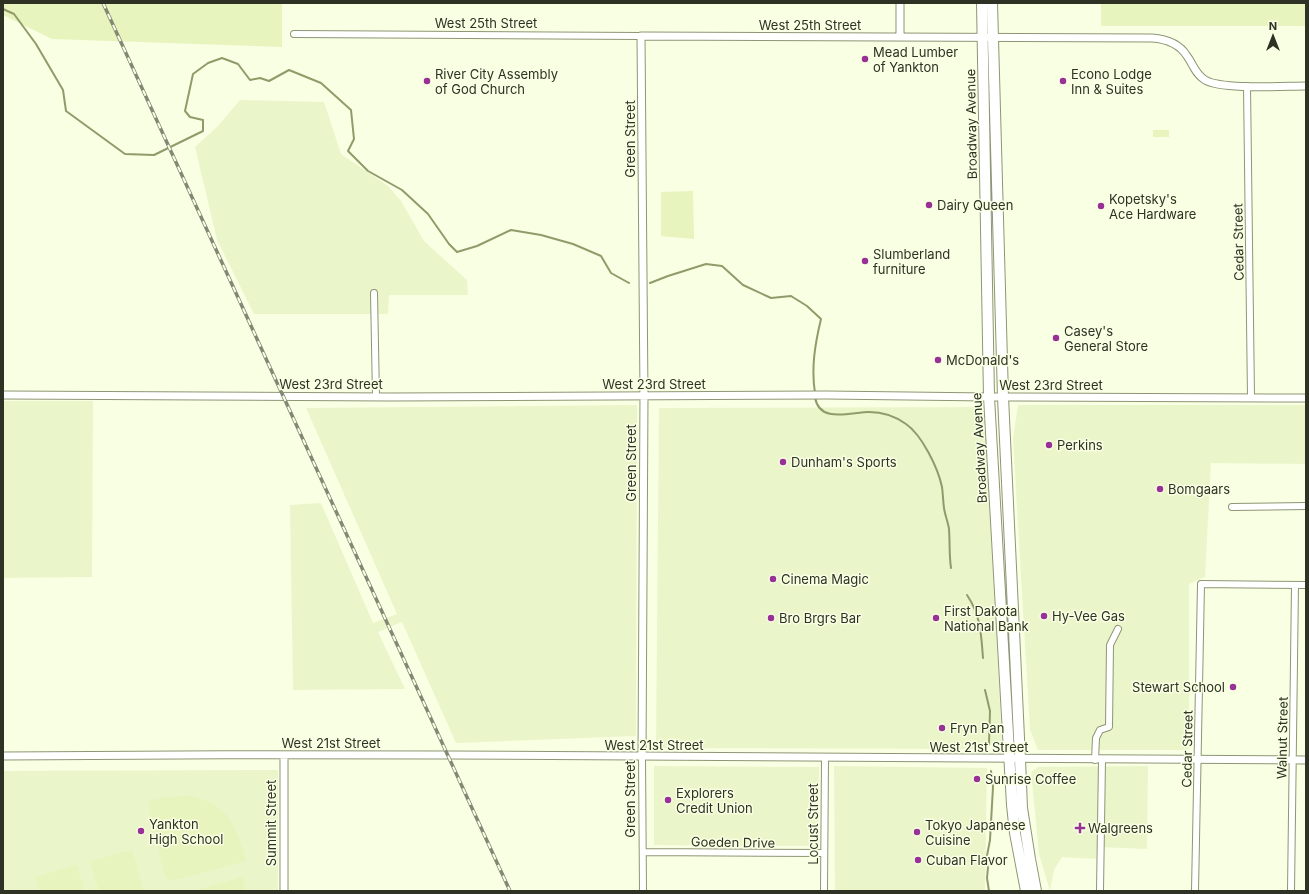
<svg xmlns="http://www.w3.org/2000/svg" width="1309" height="894" viewBox="0 0 1309 894" font-family="Inter,sans-serif">
  <style>
    .built { fill: #ebf5ca }
    .green { fill: #e7f4bd }
    .lines { fill: none; stroke-linecap: round; stroke-linejoin: round }
    .stream { stroke: #909b6a; stroke-width: 2 }
    .minor-casing { stroke: #8e9675; stroke-width: 8 }
    .tertiary-casing { stroke: #8e9675; stroke-width: 9 }
    .trunk-casing { stroke: #8e9675; stroke-width: 12 }
    .minor { stroke: #fff; stroke-width: 6 }
    .tertiary { stroke: #fff; stroke-width: 7 }
    .trunk { stroke: #fff; stroke-width: 10 }
    .rail-casing { stroke: #838874; stroke-width: 3.5 }
    .rail { stroke: #f8ffe3; stroke-width: 2; stroke-dasharray: 6; stroke-linecap: butt }
    .poi-dot { fill: #983196; stroke: #f8ffe3; stroke-width: 1.5 }
    .labels { text-anchor: middle; dominant-baseline: central; stroke-width: 3; stroke-linejoin: round; paint-order: stroke }
    .street-label { font-size: 13px; fill: #2e3224; stroke: #f8ffe3 }
    .poi-label { font-size: 13px; fill: #2e3224; stroke: #f8ffe3; text-anchor: start }
  </style>
  <rect width="100%" height="100%" fill="#f8ffe3"/>
  <path class="built" d="M240 100 324 102 341 154 388 186 401 201 424 241 467 280 468 295H389L388 314H254L217 240 195 147 217 127Z
    M3 401H93L92 577 3 578Z
    M637 405 636 736 456 743 402 622 378 632 405 689 293 690 290 505 321 503 373 623 397 614 306 408Z
    M1018 405H1306V464L1211 463 1205 577 1189 584V750H1038L1030 730 1013 439Z
    M985 407 1002 743 976 749 656 748 659 408Z
    M654 766 819 767 818 846 654 845Z
    M834 766 987 768 985 891H835Z
    M1148 766 1147 849 1097 847 1096 859 1062 857 1054 870 1050 891 1039 854 1031 772 1038 767Z
    M278 770V891H3V771Z"/>
  <path class="green" d="M3 3H282V47L52 39 3 15Z
    M1101 3H1306V26H1101Z
    M1153 130H1169V137H1153Z
    M693 191 694 239 661 236V192Z
    M189 796C195 798 203 799 210 802 233 814 240 838 246 861L171 881 165 877 148 801 168 797Z
    M132 850 144 891H99L90 861Z
    M77 865 84 891H39L35 877Z
    M243 877 246 891H192Z"/>
  <g class="lines">
    <path class="stream" d="M3 9 14 14 36 44 63 90 66 111 125 154 154 155 203 131V120L190 117 185 111 193 74 208 63 222 58 238 64 250 80 260 78 269 81 289 70 321 83 351 110 354 139 348 151 368 171 402 190 428 214 449 244 457 252 477 246 511 230 541 235 573 244 601 256 611 273 629 283
      M650 283 668 276 706 264 722 266 743 285 771 298 791 296 807 306 821 319C815 344 811 368 815 393
      M815 397C819 424 851 412 869 412 883 412 895 416 906 424 922 435 938 468 942 487 943 494 943 501 944 508 945 515 948 522 949 529 950 542 949 555 951 568
      M967 595C981 616 981 633 983 658
      M985 690 990 711 989 744
      M989 891 987 878 988 867 986 861 990 840 993 787 991 771"/>
    <g class="minor-casing">
      <path id="minor" d="M294 34 641 36
        M1247 86 1251 398
        M374 293 376 397
        M1232 507 1306 506
        M642 758 643 891
        M1095 760 1096 738 1100 730 1109 727 1110 645 1118 629
        M643 852 824 853
        M824 891 825 758
        M1100 891 1102 760
        M1195 891 1201 584 1306 585
        M1291 891 1295 585"/>
    </g>
    <g class="tertiary-casing">
      <path id="tertiary" d="M900 37V3
        M3 395 390 397 826 395 989 397 1306 398
        M3 756C151 755 300 754 448 755 734 758 1020 759 1306 760
        M642 758 644 396 641 36 1152 38C1166 39 1179 43 1187 56 1193 64 1195 74 1205 80 1222 90 1284 86 1306 86
        M284 891V755"/>
    </g>
    <g class="trunk-casing">
      <path id="trunk" d="M982 3 989 397 1012 805 1015 833 1026 891
        M992 3 1003 397 1020 759 1022 808 1030 859 1036 891"/>
    </g>
    <use href="#minor" class="minor"/>
    <use href="#tertiary" class="tertiary"/>
    <use href="#trunk" class="trunk"/>
    <g class="rail-casing">
      <path id="rail" d="M103 3 510 891"/>
    </g>
    <use href="#rail" class="rail"/>
  </g>
  <g class="poi-dot">
    <circle cx="865" cy="59" r="4"/>
    <circle cx="427" cy="81" r="4"/>
    <circle cx="1063" cy="81" r="4"/>
    <circle cx="929" cy="205" r="4"/>
    <circle cx="1101" cy="206" r="4"/>
    <circle cx="865" cy="261" r="4"/>
    <circle cx="1056" cy="338" r="4"/>
    <circle cx="938" cy="360" r="4"/>
    <circle cx="1049" cy="445" r="4"/>
    <circle cx="783" cy="462" r="4"/>
    <circle cx="1160" cy="489" r="4"/>
    <circle cx="773" cy="579" r="4"/>
    <circle cx="1044" cy="616" r="4"/>
    <circle cx="771" cy="618" r="4"/>
    <circle cx="936" cy="618" r="4"/>
    <circle cx="1233" cy="687" r="4"/>
    <circle cx="942" cy="728" r="4"/>
    <circle cx="977" cy="779" r="4"/>
    <circle cx="668" cy="800" r="4"/>
    <path d="M1078 822h4v4h4v4h-4v4h-4v-4h-4v-4h4z"/>
    <circle cx="141" cy="831" r="4"/>
    <circle cx="917" cy="832" r="4"/>
    <circle cx="918" cy="860" r="4"/>
  </g>
  <g class="labels">
    <g class="street-label">
      <text x="486" y="23">West 25th Street</text>
      <text x="810" y="25">West 25th Street</text>
      <text transform="translate(971 124) rotate(-91)">Broadway Avenue</text>
      <text transform="translate(630 139) rotate(-90)">Green Street</text>
      <text transform="translate(1238 242) rotate(-91)">Cedar Street</text>
      <text x="331" y="384">West 23rd Street</text>
      <text x="654" y="384">West 23rd Street</text>
      <text x="1051" y="385">West 23rd Street</text>
      <text transform="translate(979 448) rotate(-93)">Broadway Avenue</text>
      <text transform="translate(631 463) rotate(-90)">Green Street</text>
      <text transform="translate(1282 738) rotate(-89)">Walnut Street</text>
      <text x="331" y="743">West 21st Street</text>
      <text x="654" y="745">West 21st Street</text>
      <text x="979" y="747">West 21st Street</text>
      <text transform="translate(1187 749) rotate(-89)">Cedar Street</text>
      <text transform="translate(630 799) rotate(-90)">Green Street</text>
      <text transform="translate(271 823) rotate(-90)">Summit Street</text>
      <text transform="translate(813 824) rotate(-90)">Locust Street</text>
      <text transform="translate(733 842) rotate(1)">Goeden Drive</text>
    </g>
    <g class="poi-label">
      <text x="873" y="52">Mead Lumber<tspan x="873" dy="15">of Yankton</tspan></text>
      <text x="435" y="74">River City Assembly<tspan x="435" dy="15">of God Church</tspan></text>
      <text x="1071" y="74">Econo Lodge<tspan x="1071" dy="15">Inn &amp; Suites</tspan></text>
      <text x="1109" y="199">Kopetsky's<tspan x="1109" dy="15">Ace Hardware</tspan></text>
      <text x="937" y="205">Dairy Queen</text>
      <text x="873" y="254">Slumberland<tspan x="873" dy="15">furniture</tspan></text>
      <text x="1064" y="331">Casey's<tspan x="1064" dy="15">General Store</tspan></text>
      <text x="946" y="360">McDonald's</text>
      <text x="1057" y="445">Perkins</text>
      <text x="791" y="462">Dunham's Sports</text>
      <text x="1168" y="489">Bomgaars</text>
      <text x="781" y="579">Cinema Magic</text>
      <text x="944" y="611">First Dakota<tspan x="944" dy="15">National Bank</tspan></text>
      <text x="1052" y="616">Hy-Vee Gas</text>
      <text x="779" y="618">Bro Brgrs Bar</text>
      <text x="1225" y="687" text-anchor="end">Stewart School</text>
      <text x="950" y="728">Fryn Pan</text>
      <text x="985" y="779">Sunrise Coffee</text>
      <text x="676" y="793">Explorers<tspan x="676" dy="15">Credit Union</tspan></text>
      <text x="149" y="824">Yankton<tspan x="149" dy="15">High School</tspan></text>
      <text x="925" y="825">Tokyo Japanese<tspan x="925" dy="15">Cuisine</tspan></text>
      <text x="1088" y="828">Walgreens</text>
      <text x="926" y="860">Cuban Flavor</text>
    </g>
  </g>
  <rect width="1309" height="894" fill="none" stroke="#2e3224" stroke-width="8"/>
  <g transform="translate(1273 36)" stroke="#f8ffe3" stroke-width="3" paint-order="stroke">
  <path d="M0-3L7 15L0 10L-7 15Z" fill="#2e3224"/>
  <text y="-6" font-size="11" font-weight="bold" text-anchor="middle" fill="#2e3224">N</text>
  </g>
</svg>
